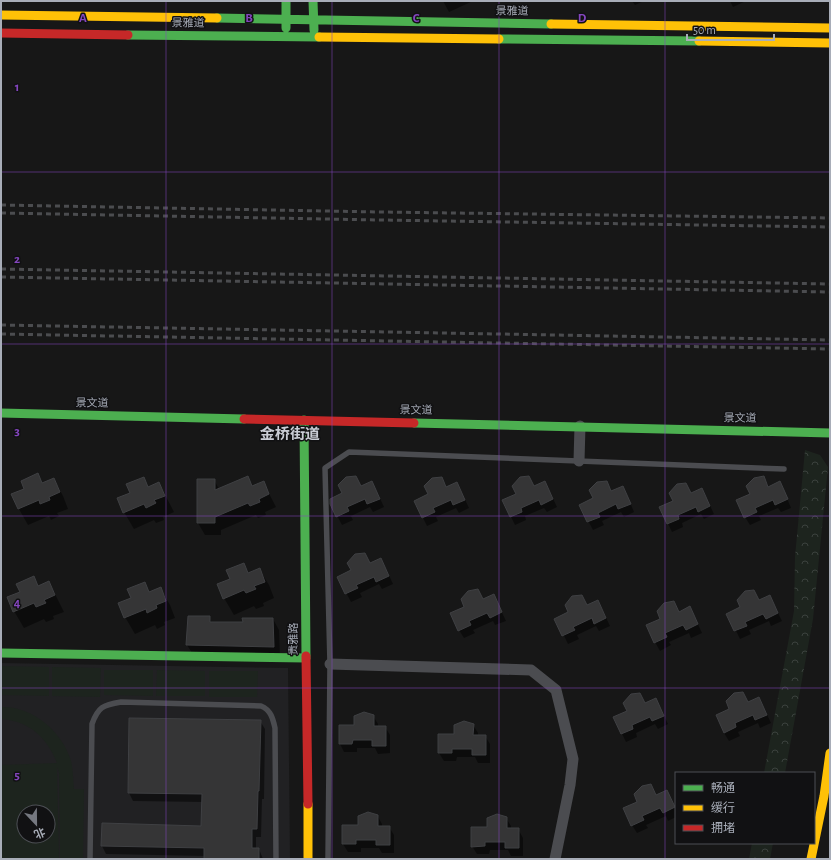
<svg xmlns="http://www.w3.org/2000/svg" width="831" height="860" viewBox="0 0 831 860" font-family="'Alegreya Sans','Noto Sans SC',sans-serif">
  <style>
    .built { fill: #212123; fill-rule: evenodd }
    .forest { fill: url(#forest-crowns) }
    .pitch { fill: #1d241e; fill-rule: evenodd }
    .shadow { fill: #0007 }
    .building { fill: #353536; stroke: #3f4043 }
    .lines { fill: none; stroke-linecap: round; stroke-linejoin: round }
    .lane { stroke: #4b4c50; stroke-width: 5.5 }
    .street { stroke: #4b4c50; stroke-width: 11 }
    .fast { stroke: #4caf50; stroke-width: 9 }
    .slow { stroke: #ffc107; stroke-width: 9 }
    .jam { stroke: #c62828; stroke-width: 9 }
    .rail { stroke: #4b4c4f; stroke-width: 3; stroke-dasharray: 5 4; stroke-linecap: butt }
    .grid { fill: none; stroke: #8446be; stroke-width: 1; stroke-opacity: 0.55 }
    .labels { text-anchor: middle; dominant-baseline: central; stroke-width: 3; stroke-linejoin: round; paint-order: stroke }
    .street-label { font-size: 11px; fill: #a8adb8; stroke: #111113 }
    .district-label { font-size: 15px; font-weight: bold; fill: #c9ccd4; stroke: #111113 }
    .grid-label { font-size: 13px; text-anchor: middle; font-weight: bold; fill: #8446be; stroke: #111113; stroke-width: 3; stroke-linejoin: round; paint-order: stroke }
  </style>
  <defs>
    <pattern id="forest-crowns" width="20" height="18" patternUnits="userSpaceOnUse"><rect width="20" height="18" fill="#1d241e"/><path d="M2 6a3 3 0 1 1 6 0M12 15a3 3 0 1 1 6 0" fill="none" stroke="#3b413d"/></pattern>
  </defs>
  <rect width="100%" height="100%" fill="#171717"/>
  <path class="built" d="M1 663 288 668 290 859H1ZM24 812H48V836H24Z"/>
  <path class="forest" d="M805 450 820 455 828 467 813 619 785 773H764L794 611 795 557Z
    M752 843H773L770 859H749Z"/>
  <path class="pitch" d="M1 666 49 667V696L1 695Z
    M52 667 101 668 100 697 52 696Z
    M104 670H153V696L104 695Z
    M157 670 205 671V696H156Z
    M209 671H258L257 697H209Z
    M1 707C32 706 62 731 71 761 73 769 73 779 74 789H84L83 859H60L59 773 57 767 59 859H1V765L57 763C47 737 29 721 1 719ZM24 812H48V836H24Z"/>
  <path class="shadow" d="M443 1H473L449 12Z
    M632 1H644L635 5Z
    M730 1H746L733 7Z
    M38 475 43 484 54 479 63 496 68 509 57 513 59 516 51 520 49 516 28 525 19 509 25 489Z
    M247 477 253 486 263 482 276 507 265 512 266 515 258 518 256 515 221 530V535H205L198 523 214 480 219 489Z
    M763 477 769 487 784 491 791 508 781 512 778 508 759 516 761 520 750 525 745 517 751 494Z
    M143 478 148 488 159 483 174 512 163 517 164 520 156 523 154 520 134 529 124 512 131 493Z
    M441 478 447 488 457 483 469 508 459 513 456 508 436 517 438 521 427 526 423 518 429 495Z
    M545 482 557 507 547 512 544 508 525 516 526 520 515 525 503 500Z
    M606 482 612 492 627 495 634 512 624 517 621 512 602 521 604 525 593 530 580 505 594 499Z
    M361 487 376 490 384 507 373 512 370 507 351 516 353 520 342 525 331 504Z
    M702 489 714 514 704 519 701 514 682 523 683 527 672 532 660 507Z
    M243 564 249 573 259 569 269 585 274 598 263 603 264 606 256 609 254 606 234 615 224 598 231 579Z
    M370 564 385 567 393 584 382 589 379 584 360 593 362 597 351 602 338 577Z
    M33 578 38 587 49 582 64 612 53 616 54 619 46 622 44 619 24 628 14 611Z
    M144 583 150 593 160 588 170 605 175 618 164 622 165 625 157 629 155 625 135 634 125 617 132 598Z
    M494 596 506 621 495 625 493 621 473 630 475 633 464 638 459 630 483 600Z
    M598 601 610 626 599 631 596 626 577 635 579 639 568 644 556 619Z
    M759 601 774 605 782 621 771 626 769 621 749 630 751 634 740 639 728 614Z
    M679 613 694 616 702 633 691 638 689 633 669 642 671 645 660 651 655 642Z
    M209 617 212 623H244L273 619 279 630 280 657 194 656 187 645Z
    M759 698 771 723 760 728 758 723 738 732 740 736 729 741 724 733 731 710Z
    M656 699 668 724 658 729 655 724 636 733 637 737 626 742 614 717Z
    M373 716 378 724V727H385L390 735V753L378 754 375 748H357V752H344L340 744 355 726Z
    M260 721 265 729 264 799H262L261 837H256V849H259L263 859H205V856L106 854 102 846 202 827 203 802 133 801 129 793Z
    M473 725 478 733V736H485L490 744V763H478L475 757H457L456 761H444L439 753 455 735Z
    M656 796 671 799 676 809V817L668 821 666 816 646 825 648 828 637 833 632 825Z
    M377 815 382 824V827H389L394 835V853H382L379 848H361V852H348L343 844 359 826Z
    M506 818 511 826V829H518L523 838V856H511L508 850H490L489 854H477L472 846 488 828Z"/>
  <path class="building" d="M38 473 42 483 54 478 60 492 49 497 50 500 40 504 39 500 18 509 11 494 24 489 21 481Z
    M248 476 252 486 264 481 269 494 259 499 260 502 250 506 248 503 215 517V523H197V479H215V490Z
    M356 476 361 486 372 481 380 499 367 504 365 499 347 507 349 511 336 517 330 504V499L342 493 338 485 346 477Z
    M529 476 534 486 545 481 553 499 541 505 539 500 521 508 522 512 510 517 502 500 516 494 512 486 520 477Z
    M764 476 768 487 780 481 788 499 775 505 773 500 755 508 757 512 744 518 736 500 750 494 746 486 754 478Z
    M144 477 148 487 159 482 165 496 154 500 156 503 146 508 144 504 123 513 117 498 130 493 126 484Z
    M442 477 446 487 457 482 465 500 453 505 451 500 433 508 435 512 422 518 414 501 428 494 424 486 432 478Z
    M607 481 611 491 623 486 631 504 618 509 616 504 598 513 600 517 587 522 579 505 593 498 589 490 597 482Z
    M686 483 691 493 702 488 710 506 698 512 696 507 678 515 679 519 667 524 659 507 673 501 669 493 677 484Z
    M365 553 370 563 381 558 389 576 376 582 374 577 356 585 358 588 345 594 337 577 351 570 347 563 355 554Z
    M244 563 248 573 260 568 265 582 254 586 256 589 246 593 244 590 223 599 217 584 230 579 226 570Z
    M34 576 38 586 49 581 55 595 44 600 46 603 36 607 34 603 13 612 7 597 20 592 16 584Z
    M145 582 149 592 161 587 166 601 156 605 157 608 147 613 146 609 124 618 118 603 131 598 127 589Z
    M478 589 483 599 494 594 502 612 490 618 487 613 469 621 471 625 458 631 450 613 464 607 461 599 468 591Z
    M754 590 759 600 770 595 778 613 766 619 763 614 745 622 747 626 734 631 726 614 740 607 737 600 745 591Z
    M582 595 587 605 598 600 606 618 594 624 592 618 573 627 575 630 562 636 554 619 568 612 565 605 572 596Z
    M674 601 679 612 690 606 698 624 686 630 683 625 665 633 667 637 654 643 646 625 660 619 657 611 664 603Z
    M188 616H210V622H243L242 618H273L274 647 186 645Z
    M743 692 748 702 759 697 767 715 755 720 753 715 735 723 736 727 724 733 716 715 729 709 726 701 734 693Z
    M640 693 645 703 656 698 664 716 652 721 650 717 632 725 633 729 621 734 613 717 627 711 623 703 631 694Z
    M364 712 374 715V726H386V746H372V740H353L352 744H339V725H354V716Z
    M129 718 261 720 259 791H258L257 829H252V848H259V859H204V848L101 846 102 823 201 826 202 794 128 793Z
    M464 721 474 724 473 735H486V755H472V749H452V753H438V734H454V725Z
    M651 784 656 795 667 790 675 807 663 813 660 808 642 816 644 820 631 826 623 808 637 802 634 794 642 786Z
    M368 812 378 815V826H390V845H376V840H356V844H342V825H358V816Z
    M497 814 507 817V828H519V848H505V842H485V846L471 847V827H487V818Z"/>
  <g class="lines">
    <path class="lane" d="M90 859 92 724C98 707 103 705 121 702L261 706C271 710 273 719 275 728L276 859
      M328 859 330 664 325 468 349 452 784 469"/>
    <path class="street" d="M579 461 580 426
      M330 664 531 670 556 690 573 759 570 785 555 859"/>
    <path class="fast" d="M286 1V28
      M313 1 314 30
      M217 18 551 24
      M128 35 319 37
      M499 39 699 41
      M1 413 244 419
      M304 420 306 656
      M414 423 830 433
      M1 653 306 658"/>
    <path class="slow" d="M1 15 217 18
      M551 24 830 28
      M319 37 499 39
      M699 41 830 43
      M308 804V859
      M811 859 824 796 830 753"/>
    <path class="jam" d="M1 33 128 35
      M244 419 414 423
      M306 656 308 804"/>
    <path class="rail" d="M1 205 380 212 830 218
      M1 213 380 220 830 227
      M1 269 830 284
      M1 277 830 292
      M1 325 830 340
      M1 334 830 349"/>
  </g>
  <path class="grid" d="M166 1V859M332 1V859M499 1V859M665 1V859M1 172H830M1 344H830M1 516H830M1 688H830"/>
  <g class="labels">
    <g class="street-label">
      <text transform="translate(512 11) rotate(1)">景雅道</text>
      <text transform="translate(188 23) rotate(1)">景雅道</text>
      <text transform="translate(92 403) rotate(1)">景文道</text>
      <text transform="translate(416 410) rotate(1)">景文道</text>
      <text transform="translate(740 418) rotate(1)">景文道</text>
      <text transform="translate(293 639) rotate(-90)">贵雅路</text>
    </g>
    <g class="district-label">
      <text x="290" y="434">金桥街道</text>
    </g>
  </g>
  <g class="grid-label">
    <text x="83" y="22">A</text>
    <text x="249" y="22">B</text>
    <text x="416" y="22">C</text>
    <text x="582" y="22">D</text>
    <text x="17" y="91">1</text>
    <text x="17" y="263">2</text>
    <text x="17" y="435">3</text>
    <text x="17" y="607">4</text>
    <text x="17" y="779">5</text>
  </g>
  <rect width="831" height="860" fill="none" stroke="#a8adb8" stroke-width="4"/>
  <rect x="675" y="772" width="140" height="72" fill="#111113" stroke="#4d4f55"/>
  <rect x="683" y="785" width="20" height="6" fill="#4caf50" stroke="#4d4f55"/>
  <text x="711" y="792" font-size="12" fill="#a8adb8">畅通</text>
  <rect x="683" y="805" width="20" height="6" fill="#ffc107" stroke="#4d4f55"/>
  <text x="711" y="812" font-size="12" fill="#a8adb8">缓行</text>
  <rect x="683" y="825" width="20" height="6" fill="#c62828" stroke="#4d4f55"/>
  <text x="711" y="832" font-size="12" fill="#a8adb8">拥堵</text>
  <g transform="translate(36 824) rotate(158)"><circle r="19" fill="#111113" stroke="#4d4f55"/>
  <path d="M0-3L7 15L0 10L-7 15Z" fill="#757880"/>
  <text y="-6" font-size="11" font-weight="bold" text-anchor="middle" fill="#a8adb8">北</text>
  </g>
  <path d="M687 34v6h87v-6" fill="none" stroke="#a8adb8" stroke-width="2"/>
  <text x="693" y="34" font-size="12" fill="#a8adb8" stroke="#111113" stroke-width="3" paint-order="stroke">50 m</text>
</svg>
